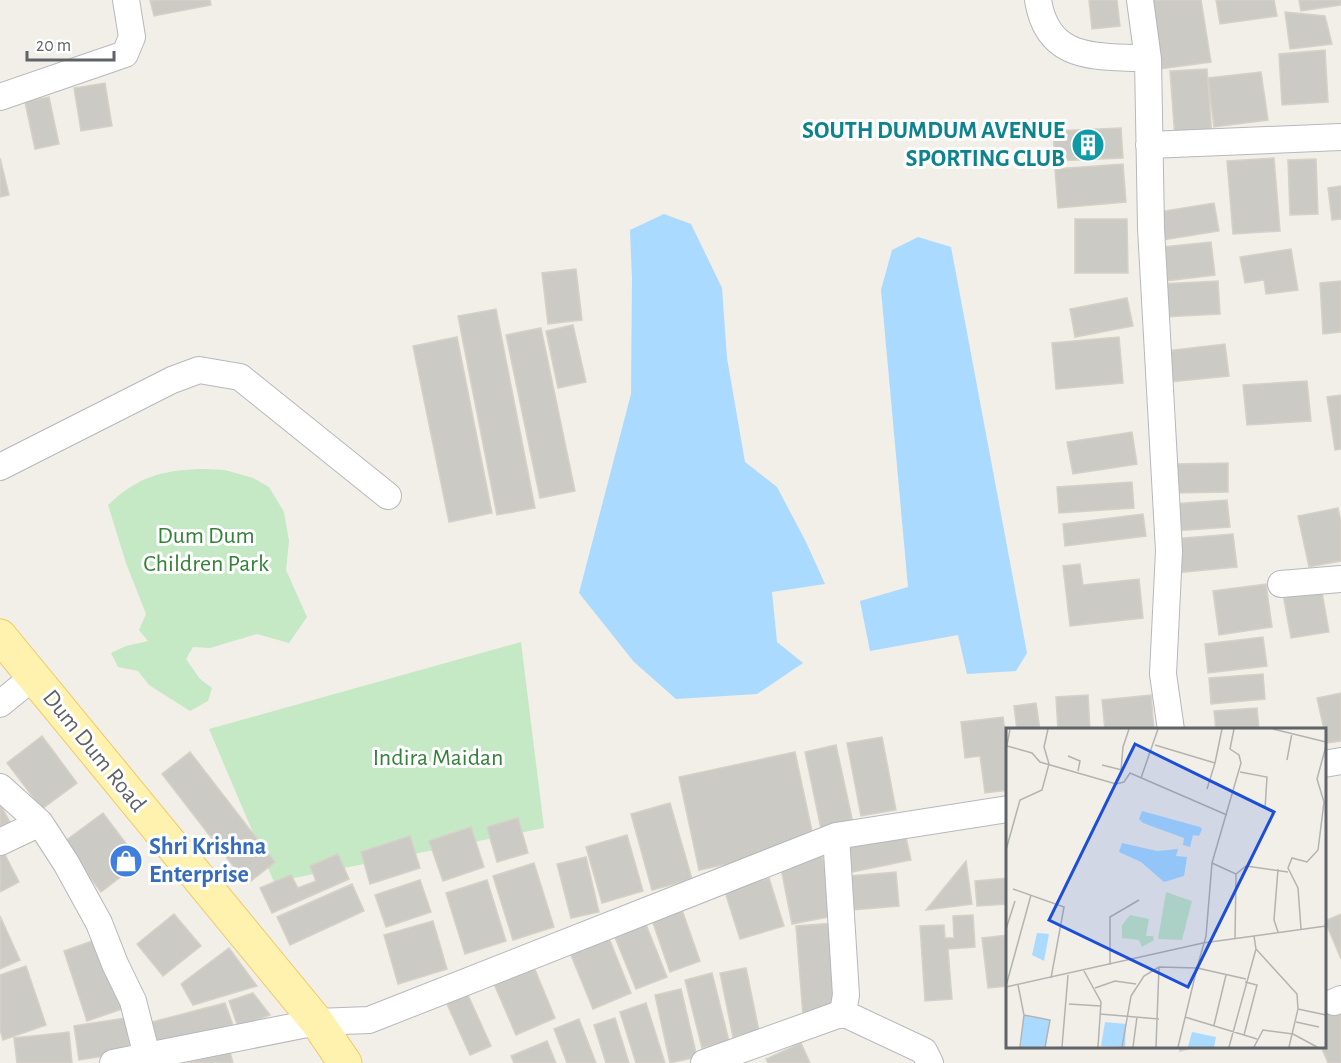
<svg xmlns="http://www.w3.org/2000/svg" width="1341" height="1063" viewBox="0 0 1341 1063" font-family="'Alegreya Sans',sans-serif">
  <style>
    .green { fill: #c5e8c5 }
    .water { fill: #aadaff }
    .building { fill: #cccac5; stroke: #d6d1c6; stroke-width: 1.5 }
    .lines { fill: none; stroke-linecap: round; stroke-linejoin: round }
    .minor-casing { stroke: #b5b8bc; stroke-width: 28 }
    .primary-casing { stroke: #f2c960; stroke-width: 35 }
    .minor { stroke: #fff; stroke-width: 26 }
    .primary { stroke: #fff2af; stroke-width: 33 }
    .labels { text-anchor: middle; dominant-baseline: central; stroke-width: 6; stroke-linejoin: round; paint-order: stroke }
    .culture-label { font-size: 24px; font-weight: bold; fill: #0d838f; stroke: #fff; text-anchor: end }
    .park-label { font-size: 24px; fill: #348238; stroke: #fff }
    .street-label { font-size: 24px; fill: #5f6368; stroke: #fff }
    .shop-label { font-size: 24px; font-weight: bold; fill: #366cbe; stroke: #fff; text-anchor: start }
    .inset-road { fill: none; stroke: #b3b3b1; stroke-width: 1.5 }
    .view { fill: #1d4ed8; fill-opacity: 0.15; stroke: #1d4ed8; stroke-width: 3 }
    .inset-edge { fill: none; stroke: #5f6368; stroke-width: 3 }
  </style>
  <rect width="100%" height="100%" fill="#f1efe8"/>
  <path class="green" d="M203 469 225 470 253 478 269 487 284 512 289 541 286 570 307 617 289 643 257 634 210 648 193 647 186 659 200 679 212 688 208 701 190 711 149 685 138 671 118 667 111 653 126 646 148 641 139 630 146 614 126 563 108 505C138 477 161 470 203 469Z
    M521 642 544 828 274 882 209 729Z"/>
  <path class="water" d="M664 214 691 224 722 288 727 358 745 462 777 487 806 542 825 584 772 592 777 642 803 663 757 694 676 699 634 662 579 593 631 394 632 278 630 230Z
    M918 237 951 247 1027 653 1016 671 967 674 958 635 870 651 860 601 908 587 881 290 892 250Z"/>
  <path class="building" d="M150 0H210L211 5 154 16Z
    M1089 0H1117L1120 26 1092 29Z
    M1149 0H1201L1211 62 1160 69Z
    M1216 0H1274L1277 16 1220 24Z
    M1299 0H1341V5L1301 11Z
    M1285 12 1325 16 1332 44 1290 49Z
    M1325 50 1328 102 1282 105 1279 54Z
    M1207 69 1212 136 1175 138 1170 71Z
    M1261 72 1268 120 1214 127 1208 78Z
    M105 83 112 126 81 131 74 88Z
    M49 97 59 144 35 149 25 102Z
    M1121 128 1123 158 1055 161 1053 131Z
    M0 158 9 195 0 197Z
    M1274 158 1280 231 1233 234 1227 161Z
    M1316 159 1318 214 1290 215 1288 160Z
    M1123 164 1126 202 1058 208 1055 169Z
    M1341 186V219L1332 220 1328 188Z
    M1214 203 1219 231 1163 240 1158 212Z
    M1075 219H1127L1128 273H1075Z
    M1211 242 1215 275 1157 282 1153 248Z
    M1291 249 1298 290 1266 294 1264 280 1245 283 1240 257Z
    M576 269 582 320 548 324 542 273Z
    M1218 281 1220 314 1162 317 1160 284Z
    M1341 281V332L1323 334 1320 283Z
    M1127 298 1133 326 1075 337 1070 309Z
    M496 309 535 508 497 515 458 316Z
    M573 325 586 382 558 388 546 331Z
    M541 328 575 491 540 498 506 335Z
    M457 337 492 513 449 522 413 346Z
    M1119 337 1123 383 1056 389 1052 343Z
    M1225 344 1229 376 1169 382 1166 351Z
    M1307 381 1311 421 1247 425 1243 385Z
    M1341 395V449L1335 450 1327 397Z
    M1132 432 1137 464 1073 474 1067 442Z
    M1228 463V492L1176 493V464Z
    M1132 482 1134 508 1059 513 1057 487Z
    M1227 500 1230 527 1173 531 1171 504Z
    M1338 508 1341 522V561L1309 567 1298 516Z
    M1143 514 1146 536 1065 546 1063 524Z
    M1233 534 1237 567 1175 573 1172 539Z
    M1080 564 1083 585 1139 579 1143 618 1070 626 1063 566Z
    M1266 584 1272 627 1219 635 1213 591Z
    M1321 587 1329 632 1291 638 1283 594Z
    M1263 637 1267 666 1208 673 1205 644Z
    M1263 674 1265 699 1211 704 1209 678Z
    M1341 693V741L1327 743 1317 698Z
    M1088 695 1090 730H1058L1056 697Z
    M1151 695 1154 730H1105L1102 700Z
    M1036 703 1040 730H1017L1014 706Z
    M1257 708 1259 730H1216L1214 711Z
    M1003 717 1008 753V790L985 793 980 756 965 758 961 722Z
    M42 736 77 783 42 809 7 763Z
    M882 737 896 810 861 816 847 743Z
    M836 745 853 823 821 829 805 752Z
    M190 752 275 862 247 884 162 774Z
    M795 752 815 845 699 870 679 777Z
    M670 803 692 879 652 890 631 814Z
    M0 804 11 824 0 830Z
    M103 813 140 862 101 892 64 842Z
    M518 818 528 853 497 862 487 827Z
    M471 827 484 867 443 881 429 841Z
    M905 833 911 860 847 873 842 845Z
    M627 835 643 891 602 903 586 847Z
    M410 836 420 868 370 884 361 852Z
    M0 845 19 882 0 892Z
    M338 854 349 879 272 913 260 888 291 875 298 888 316 881 310 866Z
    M822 855 834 916 792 924 780 863Z
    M586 857 599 912 571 918 557 864Z
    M966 861 972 904 926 910Z
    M534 863 554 927 513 940 493 876Z
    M896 872 899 906 852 910 849 876Z
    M769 878 784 926 740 939 725 892Z
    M1008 878V904L977 906 975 881Z
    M420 880 431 912 386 927 375 895Z
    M487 880 506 941 465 954 446 893Z
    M352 884 364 911 290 945 277 917Z
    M681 907 700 961 670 972 651 917Z
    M174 914 201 946 163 976 137 944Z
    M1341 914V959L1325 921Z
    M973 915 975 947 948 949 952 999 925 1001 920 926 944 925 945 938H954L953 916Z
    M0 916 20 960 0 969Z
    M643 917 667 977 636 989 612 930Z
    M433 921 447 969 398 984 384 935Z
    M834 923 841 1013 803 1016 796 926Z
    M607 933 631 993 593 1009 568 948Z
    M1008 935V986L988 988 982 938Z
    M98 939 122 1009 87 1021 64 951Z
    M229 948 257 986 193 1005 181 984Z
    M531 960 555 1018 516 1035 491 977Z
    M26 966 46 1025 3 1040 0 1030V975Z
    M746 968 759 1031 733 1037 720 973Z
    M712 973 729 1041 702 1048 685 980Z
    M463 984 491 1046 470 1055 442 993Z
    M681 989 697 1057 670 1063 655 995Z
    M253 993 270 1015 238 1027 229 1001Z
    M225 1003 233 1025 158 1045 152 1022Z
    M646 1003 665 1063H636L620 1012Z
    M1341 1004V1063H1328L1321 1046H1324V1011Z
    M125 1018 131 1052 79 1060 74 1026Z
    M615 1018 629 1063H606L594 1025Z
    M579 1019 596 1063H567L554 1029Z
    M69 1032 72 1063H17L14 1038Z
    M547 1041 556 1063H514L511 1056Z
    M801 1043 810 1063H768L766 1059Z
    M1179 1046H1199L1180 1051Z
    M230 1052 233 1063H187Z"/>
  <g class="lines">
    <g class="minor-casing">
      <path id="minor" d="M1038 0C1048 63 1097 55 1148 59L1151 228 1169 551 1163 674 1171 730
        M1140 0 1148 59
        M0 97 125 54 132 37 126 0
        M1149 145 1341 137
        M0 467 172 380 199 370 240 377 388 496
        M1281 584 1341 579
        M0 704 33 677
        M1324 764 1341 761
        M0 787 40 823 66 863 99 923 115 964 133 1001 147 1056 317 1022 369 1020 836 836 1008 809
        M0 842 40 823
        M1334 1002 1341 999
        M843 1013 924 1051 930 1063
        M113 1063 147 1056 149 1063
        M704 1063 843 1013 846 995 836 836"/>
    </g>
    <g class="primary-casing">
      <path id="primary" d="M0 636 317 1022 345 1063"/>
    </g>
    <use href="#minor" class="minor"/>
    <use href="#primary" class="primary"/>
  </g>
  <defs>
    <g id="building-disc" transform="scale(1.725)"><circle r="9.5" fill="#0f9aa8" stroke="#fff"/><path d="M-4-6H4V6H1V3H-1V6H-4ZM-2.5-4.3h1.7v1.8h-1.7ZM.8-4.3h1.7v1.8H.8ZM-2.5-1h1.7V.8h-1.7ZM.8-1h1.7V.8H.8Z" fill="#fff"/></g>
    <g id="shop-disc" transform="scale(1.725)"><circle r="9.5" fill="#3f7fe0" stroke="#fff"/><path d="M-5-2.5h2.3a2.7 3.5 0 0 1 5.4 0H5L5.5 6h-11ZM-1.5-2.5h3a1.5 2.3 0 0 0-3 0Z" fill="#fff"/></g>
  </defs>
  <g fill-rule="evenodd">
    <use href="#building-disc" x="1088" y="145"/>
    <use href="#shop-disc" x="126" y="861"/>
  </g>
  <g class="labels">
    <g class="culture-label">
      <text x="1065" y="131">SOUTH DUMDUM AVENUE<tspan x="1065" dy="28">SPORTING CLUB</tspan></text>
    </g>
    <g class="park-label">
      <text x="206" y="536">Dum Dum<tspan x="206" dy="28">Children Park</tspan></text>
      <text x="438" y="758">Indira Maidan</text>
    </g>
    <g class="street-label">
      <text transform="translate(94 751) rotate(51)">Dum Dum Road</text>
    </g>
    <g class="shop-label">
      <text x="149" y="847">Shri Krishna<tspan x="149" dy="28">Enterprise</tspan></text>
    </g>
  </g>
  <g transform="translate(1006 728)">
    <rect width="320" height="320" fill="#f1efe8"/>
    <path d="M160 164 186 173 176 212 152 211ZM124 187 143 191 140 208H147L148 212 136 219 133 212 116 210V197Z" fill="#c5e8c5"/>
    <path d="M136 83 194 99 196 101 193 108 187 107 184 119 177 117 178 110 137 95 133 91ZM116 115 151 123 172 121 170 128 181 129 178 148 158 154 135 134 113 124ZM31 205 43 206 38 233 26 227ZM18 287 43 292 40 319H15ZM99 294 120 296 119 319 95 318ZM186 304 210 309 208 319H182Z" fill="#aadaff"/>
    <path class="inset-road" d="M267 1 320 14M149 17 209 35 216 1M1 18 26 25 34 34 110 56 118 54 124 45 221 87M0 22 4 1M62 28 74 33 72 43M281 32 286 5M96 37 116 42M115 42 117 19 123 1M234 44 261 49 259 81M135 50 152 1M201 61 209 35M0 122 14 72 36 62 43 36 38 19 42 1M206 135 230 146 229 211M230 146 240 138 282 144M7 161 58 179 45 250M0 201 9 173M295 201 292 160 282 140 286 130 301 134 312 122 318 74 311 51 320 18M272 204 268 192 272 141M248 208 250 221 291 266 292 281 283 319M104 237V189L133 172M78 243 95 274 92 319M12 257 18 287 14 319M0 258 25 167M0 259 197 215 320 198M89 260 109 253 130 256M63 276 95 278M292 281 320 287M94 286 153 291M18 287 44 292 39 319M179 289 251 311M290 294 313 299M208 297 220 247M238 307 251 257 239 254M56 319 62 247M116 319 125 268 138 248 153 239 191 240 200 208 206 135 235 35 233 27 224 21 228 1M127 319 131 289M150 319 153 239M172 319 191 240 240 251M223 319 250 221M248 319 257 302 287 306 311 319"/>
    <path class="view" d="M129 16 268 84 182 259 43 192Z"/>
    <rect width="320" height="320" class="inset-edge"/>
  </g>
  <path d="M27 51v9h87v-9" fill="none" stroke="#5f6368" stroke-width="3"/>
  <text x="36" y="51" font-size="18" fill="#5f6368" stroke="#ffffff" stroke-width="4.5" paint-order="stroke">20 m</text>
</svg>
